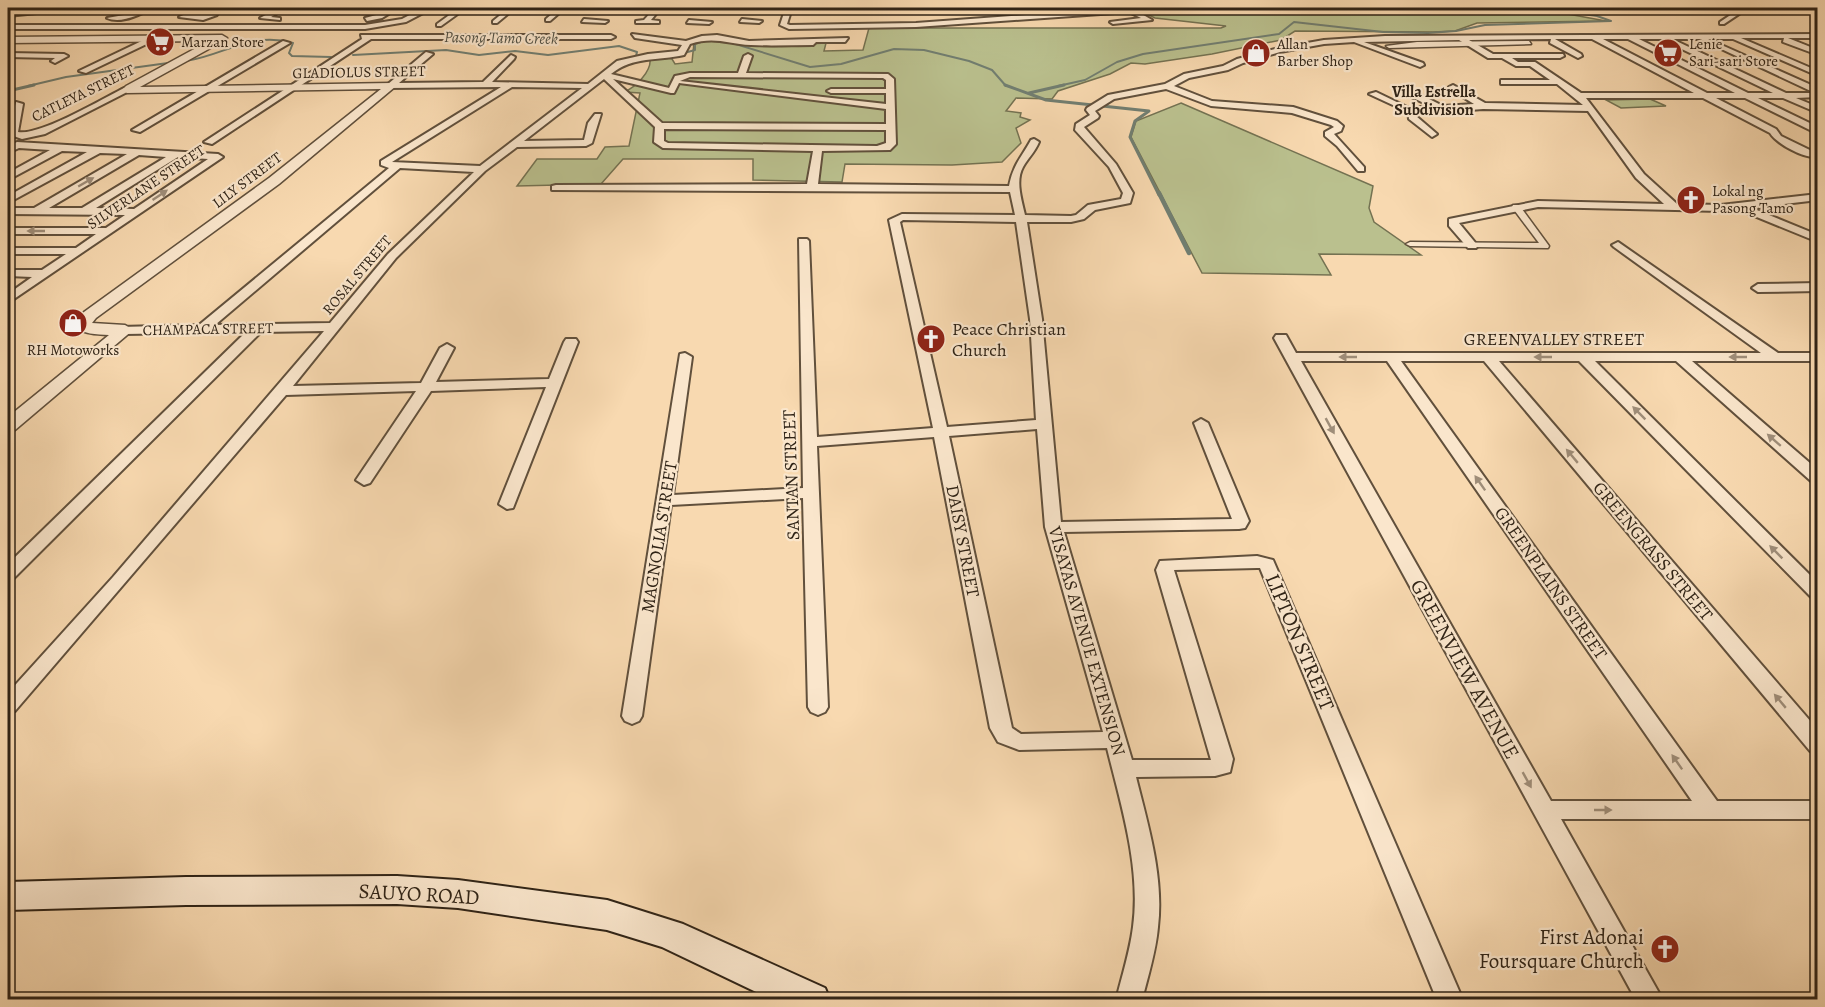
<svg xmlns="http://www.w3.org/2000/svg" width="1825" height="1007" viewBox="0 0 1825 1007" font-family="Alegreya,serif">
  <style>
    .green { fill: #bac08e; stroke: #747252; stroke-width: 1.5 }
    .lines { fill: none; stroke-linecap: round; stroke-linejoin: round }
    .stream-far2 { stroke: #717e71; stroke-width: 2 }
    .stream-far1 { stroke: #717e71; stroke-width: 3 }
    .stream { stroke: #717e71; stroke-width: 4.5 }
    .pedestrian-casing { stroke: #61503c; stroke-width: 3 }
    .minor-casing { stroke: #61503c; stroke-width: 4 }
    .tertiary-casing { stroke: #61503c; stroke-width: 3 }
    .secondary-casing { stroke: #2f2316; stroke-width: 4 }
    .pedestrian { fill: #fae6cc; fill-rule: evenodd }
    .minor { fill: #fae6cc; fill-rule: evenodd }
    .tertiary { fill: #fae6cc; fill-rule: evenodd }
    .secondary { fill: #fae6cc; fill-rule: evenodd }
    .oneway { fill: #9f8e7a }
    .labels { text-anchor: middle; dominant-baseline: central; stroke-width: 4.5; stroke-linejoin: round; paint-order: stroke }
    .far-poi-label { font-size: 15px; fill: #2f2316; stroke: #fae6cc; text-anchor: start }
    .far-street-label { font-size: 15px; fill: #2f2316; stroke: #fae6cc }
    .far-water-label { font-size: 16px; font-style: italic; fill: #505044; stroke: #fae6cc }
    .far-neighbourhood-label { font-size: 16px; font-weight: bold; fill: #2f2316; stroke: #fae6cc }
    .poi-label { font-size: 18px; fill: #2f2316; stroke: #fae6cc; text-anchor: start }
    .street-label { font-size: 18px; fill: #2f2316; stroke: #fae6cc }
    .near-street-label { font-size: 21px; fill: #2f2316; stroke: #fae6cc }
    .near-poi-label { font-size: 21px; fill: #2f2316; stroke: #fae6cc; text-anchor: end }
  </style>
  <rect width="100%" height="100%" fill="#f8d9b0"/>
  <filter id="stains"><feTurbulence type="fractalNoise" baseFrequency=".00333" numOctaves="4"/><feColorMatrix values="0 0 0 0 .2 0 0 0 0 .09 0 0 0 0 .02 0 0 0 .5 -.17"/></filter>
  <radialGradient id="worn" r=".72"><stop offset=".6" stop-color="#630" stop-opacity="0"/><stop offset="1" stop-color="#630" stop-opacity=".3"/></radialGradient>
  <path class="green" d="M1134 8H1535L1606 21 1477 23 1455 31 1433 32 1295 31 1281 40 1212 54 1145 64 1131 63 1110 74 1058 91 1052 99 1016 98 1006 111 1021 113 1020 117 1030 120 1016 128 1021 143 1002 162 952 165 845 164 842 182 753 180V159H623L601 184 517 186 537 159H597L605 147 629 146 640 93 624 92C636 87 652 71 650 58L660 56 672 59 675 64 692 62 694 43C713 35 735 45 755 46 778 48 803 44 826 43L824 51 863 50 869 28H1221L1226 26 1155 18Z
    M1650 99 1666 106 1621 108 1606 100Z
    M1181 103 1373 186 1369 208 1374 222 1421 255 1319 254 1331 275 1202 273 1131 137 1136 121Z"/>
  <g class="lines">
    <path class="stream-far2" d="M729 42 810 67 841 64 894 49 924 50 969 61 992 70 1006 86
      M353 55 446 50 479 55 515 51 548 55 619 46 637 52 636 56 662 59 695 50V44L707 40
      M186 61C225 55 251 31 293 43L289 53 292 56 331 57
      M28 86 66 77 168 63
      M1058 86 1085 80 1117 62 1143 54 1279 34 1294 22 1383 32 1428 33 1456 31 1485 25 1611 21 1597 16 1541 8"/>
    <path class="stream-far1" d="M1005 85 1046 100 1149 111 1135 121 1130 137 1159 195
      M8 91 34 85
      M1029 93 1064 85"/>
    <path class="stream" d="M1159 193 1189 253"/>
    <g class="pedestrian-casing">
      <path id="pedestrian" d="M1529 41 1531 44 1389 48 1386 46 1417 42Z
        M1513 205H1519L1549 246 1548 248 1410 246 1406 244 1410 242 1539 243 1512 207Z"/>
    </g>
    <g class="minor-casing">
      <path id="minor" d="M64 8H85L8 16V12Z
        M144 8H152C140 15 120 24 107 18L124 15Z
        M199 8H206L191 15 214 13 217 15 203 20 179 17Z
        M279 8H286L271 17 280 18V20L260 18Z
        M349 8 387 11 390 13 382 18 367 21 365 18 380 14 360 13Z
        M423 8H438L427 11 406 22 365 29H8V25H365L402 19Z
        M459 8H466L441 26H437V24Z
        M509 8H515L497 23H493V21Z
        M559 8H565L550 21H546V19Z
        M655 8H661L651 20 659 21V23H636V21L644 20Z
        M772 8H792L787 24 790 25 916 23 1123 8 1133 9 1152 20 1113 24 1110 22 1141 18 1129 12 916 27 789 29 780 25 785 10Z
        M802 8H922L919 10 800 11Z
        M1741 8H1748L1724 24H1720V22Z
        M584 19 608 21 605 23 582 22Z
        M742 19 762 21 759 23 740 22Z
        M689 20 712 22 709 24 687 23Z
        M632 34 686 41 702 36 717 35 749 41 848 38 845 42H816L813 45C792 45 771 46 751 45 727 44 715 36 690 44L684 55C658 61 633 56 611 74L669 88 675 76 690 73H738L744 56 748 54 752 56 746 73 888 74 894 79 896 144 890 150 822 151 818 184 1009 186C1013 165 1021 158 1031 140L1034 139 1039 142C1035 152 1028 158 1023 167 1015 181 1022 201 1025 215L1071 216 1076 215 1088 205 1121 199 1123 193 1109 167 1075 130 1076 124 1090 115 1086 110 1087 108 1108 95 1165 84 1184 74 1223 66 1237 59 1279 48 1324 40 1385 36 1818 34V38H1788L1818 50V55L1783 42 1784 38H1741L1818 71V76L1733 39H1708L1818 88V97L1796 98 1818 107V113L1783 98H1758L1818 127V134L1745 98H1716L1776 129 1781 136 1816 153V157C1803 158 1777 144 1770 133L1703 98H1586L1644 174 1677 204 1721 205 1818 194V200L1752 208 1818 235V242L1737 209 1721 211 1538 207 1459 223 1478 246 1476 248H1468L1449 226V219L1538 201 1664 204 1636 178 1588 111 1483 109 1416 114V116L1437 134 1432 137 1409 119 1408 112 1369 94 1376 92 1407 107H1432L1401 92V88H1407L1443 106 1474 104 1450 89 1449 87 1453 85 1485 103 1583 105 1557 84H1501V80H1550L1530 66H1516L1502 58H1488L1459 40 1364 42 1423 63 1424 65 1420 67 1354 42 1324 44 1280 52 1243 63 1228 70 1189 78 1174 86 1212 101 1293 107 1337 121 1343 126 1341 131 1334 134 1364 167V171H1358L1337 146 1325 136V132L1334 127 1331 125 1292 113 1211 106 1166 89 1114 99 1095 111 1099 116 1098 118 1084 127 1116 164 1133 193 1130 203 1095 210 1084 219 1071 222H1027L1042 319 1061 522 1232 519 1194 423 1201 419 1208 423 1249 521 1245 528 1239 529 1064 532 1132 760H1211L1156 570 1160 561 1257 556 1273 560 1463 1000H1437L1260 568H1257L1174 570 1233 759 1230 772 1215 776 1136 777C1148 825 1164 877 1158 927 1156 951 1148 976 1142 1000H1116C1122 976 1130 951 1133 927 1141 868 1121 805 1107 748L1019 750 998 742 990 728 934 437 817 446 828 707 825 712 818 715 811 712 808 707 803 498 671 505 642 716 639 721 632 724 625 721 622 716 680 354 685 353 692 357 673 495 803 488 799 239H807L809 241 817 437 933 428 889 220 902 214 1015 215 1010 192 552 190V186L556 185 807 184 813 151 663 148 654 142 655 127 604 79 524 141 584 140 588 123 595 114H601L592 143 586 146 517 147 485 171 396 258 293 386 421 383 440 348 447 344 454 348 436 382 549 379 564 342 566 339H576L578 342 513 508 507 509 499 504 546 387 431 391 370 483 364 485 356 480 416 391 286 395 15 711 8 713V693L113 577 324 331 261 332 14 578 8 580V564L246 332 125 334 118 330 120 327 199 325 389 168 381 165V161L501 87 388 88V84L426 52 433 54 399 83 483 82 511 55 515 57 514 59 492 82 588 84 617 61 648 54 678 51 682 45 635 38ZM1551 39 1550 43 1578 58 1582 56 1581 54 1555 39H1592L1694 93H1581L1535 62H1518L1512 58H1560L1564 56 1563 54H1493L1469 40ZM1603 39H1628L1735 93H1707ZM1639 39H1661L1773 93H1748ZM1672 39H1700L1815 93H1786ZM690 77 883 78 886 80V89H831L827 91 831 93H886V104L680 81ZM613 79 671 93H674L679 83 886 109V124L662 123ZM512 87 582 88 480 166 392 162ZM664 129 886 130V143L877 146 668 143 664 141ZM400 168 474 172 388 254 330 323 215 325ZM903 220 1016 222 1030 319 1036 420 947 427 900 222ZM1037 429 1045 527 1103 732 1021 734 1012 728 949 436Z
        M361 35H611L615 37 611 39H371L212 144 204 142 362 39Z
        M150 37 157 39 86 73 79 71Z
        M283 41 290 43 140 132 132 130Z
        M8 53 64 54 68 56 55 63 51 61 55 58 8 57Z
        M124 88 131 90 45 134 22 139 8 134 16 102 23 104 18 132C40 136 102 99 124 88Z
        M17 142 218 154 223 157 8 303V294L32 277 8 276V270H42L66 254H8V248H76L96 234H8V228H106L125 215 8 214V208H34L127 154 100 153 8 203V196L87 152 62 151 8 180V173L50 150 19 148 8 153V146ZM139 155 166 157 82 208H49ZM178 157 208 159 134 209 96 208Z
        M1618 242 1778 353H1818V361H1692L1818 470V484L1812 482 1676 361H1595L1818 583V600L1812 598 1579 361H1499L1818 730V753L1810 751 1484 361H1401L1717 801H1818V819H1561L1663 1000H1636L1274 338 1276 335H1286L1296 353H1761L1614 247 1612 245ZM1301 361H1387L1692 801H1551Z
        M1818 256V263L1812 260Z
        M1818 283V291L1758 292 1752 288 1758 284Z"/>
    </g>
    <g class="tertiary-casing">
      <path id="tertiary" d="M222 35 227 38 225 40 140 87 391 83 396 86 279 184 96 318 92 323 125 325 133 330 15 430 8 432V417L109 335C96 334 83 335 74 325L84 312 269 178 381 89 127 93 122 90 126 86 209 41 8 43V37Z"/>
    </g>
    <g class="secondary-casing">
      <path id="secondary" d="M397 876 458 880 607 900 683 924 825 988 830 1000H773L662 947 607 930 458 908 397 904 186 905 8 910V882L186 877Z"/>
    </g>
    <use href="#pedestrian" class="pedestrian"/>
    <use href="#minor" class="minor"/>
    <use href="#tertiary" class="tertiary"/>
    <use href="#secondary" class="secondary"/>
  </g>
  <defs><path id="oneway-solid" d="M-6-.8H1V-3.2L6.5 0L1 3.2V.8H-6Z" transform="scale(1.5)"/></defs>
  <g class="oneway">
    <use href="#oneway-solid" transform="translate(86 182) rotate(-30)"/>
    <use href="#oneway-solid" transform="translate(160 195) rotate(-34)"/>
    <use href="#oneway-solid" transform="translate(36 231) rotate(-180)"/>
    <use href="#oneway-solid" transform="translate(1348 357) rotate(-180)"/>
    <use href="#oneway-solid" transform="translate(1543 357) rotate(180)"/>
    <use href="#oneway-solid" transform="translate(1738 357) rotate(180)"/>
    <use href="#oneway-solid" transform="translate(1639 413) rotate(-135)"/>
    <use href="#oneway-solid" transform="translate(1330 426) rotate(61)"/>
    <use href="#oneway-solid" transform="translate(1774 440) rotate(-139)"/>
    <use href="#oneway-solid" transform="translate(1572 456) rotate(-130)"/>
    <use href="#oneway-solid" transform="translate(1480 483) rotate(-125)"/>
    <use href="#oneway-solid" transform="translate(1776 552) rotate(-135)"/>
    <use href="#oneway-solid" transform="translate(1780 701) rotate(-130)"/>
    <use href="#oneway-solid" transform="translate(1677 762) rotate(-125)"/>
    <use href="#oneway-solid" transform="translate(1527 780) rotate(61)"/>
    <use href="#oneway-solid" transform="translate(1603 810)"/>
  </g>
  <defs>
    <g id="supermarket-disc" transform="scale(1.5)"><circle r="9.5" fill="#8f2418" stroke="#fae6cc"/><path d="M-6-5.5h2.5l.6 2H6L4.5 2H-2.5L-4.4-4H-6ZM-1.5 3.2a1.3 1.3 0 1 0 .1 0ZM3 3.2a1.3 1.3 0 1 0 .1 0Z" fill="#fff"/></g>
    <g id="shop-disc" transform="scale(1.5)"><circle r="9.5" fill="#8f2418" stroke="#fae6cc"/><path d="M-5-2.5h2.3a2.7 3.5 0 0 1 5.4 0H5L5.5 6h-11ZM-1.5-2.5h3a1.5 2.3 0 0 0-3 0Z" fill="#fff"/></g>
    <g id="church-disc" transform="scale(1.5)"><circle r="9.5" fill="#8f2418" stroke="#fae6cc"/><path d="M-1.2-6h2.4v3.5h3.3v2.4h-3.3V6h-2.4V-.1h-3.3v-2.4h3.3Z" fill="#fff"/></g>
  </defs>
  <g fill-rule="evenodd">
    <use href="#supermarket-disc" x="160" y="42"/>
    <use href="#shop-disc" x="1256" y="53"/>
    <use href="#supermarket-disc" x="1668" y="53"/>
    <use href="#church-disc" x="1691" y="200"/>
    <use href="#shop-disc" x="73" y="323"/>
    <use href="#church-disc" x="931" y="339"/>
    <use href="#church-disc" x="1665" y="949"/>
  </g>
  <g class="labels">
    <g class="far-poi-label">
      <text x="181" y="42">Marzan Store</text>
      <text x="1277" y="44">Allan<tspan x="1277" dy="17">Barber Shop</tspan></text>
      <text x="1689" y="44">Lenie<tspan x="1689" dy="17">Sari-sari Store</tspan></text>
      <text x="1712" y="191">Lokal ng<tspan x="1712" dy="17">Pasong Tamo</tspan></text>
      <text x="73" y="350" text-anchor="middle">RH Motoworks</text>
    </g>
    <g class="far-street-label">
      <text transform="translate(359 72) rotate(-1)">GLADIOLUS STREET</text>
      <text transform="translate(83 93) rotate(-26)">CATLEYA STREET</text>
      <text transform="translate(247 180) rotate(-37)">LILY STREET</text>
      <text transform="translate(146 187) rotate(-34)">SILVERLANE STREET</text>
      <text transform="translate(357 275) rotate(-50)">ROSAL STREET</text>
      <text transform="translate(208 329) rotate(-1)">CHAMPACA STREET</text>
    </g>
    <g class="far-water-label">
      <text transform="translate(501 38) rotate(1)">Pasong Tamo Creek</text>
    </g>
    <g class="far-neighbourhood-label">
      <text x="1434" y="92">Villa Estrella<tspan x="1434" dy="18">Subdivision</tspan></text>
    </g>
    <g class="poi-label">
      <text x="952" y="329">Peace Christian<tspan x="952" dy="21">Church</tspan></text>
    </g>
    <g class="street-label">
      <text x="1554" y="339">GREENVALLEY STREET</text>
      <text transform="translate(791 475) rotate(-92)">SANTAN STREET</text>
      <text transform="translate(659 537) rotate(-81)">MAGNOLIA STREET</text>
      <text transform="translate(963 541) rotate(79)">DAISY STREET</text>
      <text transform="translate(1653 551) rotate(50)">GREENGRASS STREET</text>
      <text transform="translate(1551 583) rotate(55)">GREENPLAINS STREET</text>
      <text transform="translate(1087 641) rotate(74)">VISAYAS AVENUE EXTENSION</text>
    </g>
    <g class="near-street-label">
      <text transform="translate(1300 642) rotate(67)">LIPTON STREET</text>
      <text transform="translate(1465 669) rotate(61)">GREENVIEW AVENUE</text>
      <text transform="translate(419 894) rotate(3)">SAUYO ROAD</text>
    </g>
    <g class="near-poi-label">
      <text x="1644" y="937">First Adonai<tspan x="1644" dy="24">Foursquare Church</tspan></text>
    </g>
  </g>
  <rect width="1825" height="1007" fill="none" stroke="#f8d9b0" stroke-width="30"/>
  <rect x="9" y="9" width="1807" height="989" fill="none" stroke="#2f2316" stroke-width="3"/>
  <rect x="15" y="15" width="1795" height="977" fill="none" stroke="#2f2316" stroke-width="1.5"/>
  <rect width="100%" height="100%" filter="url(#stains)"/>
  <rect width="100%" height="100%" fill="url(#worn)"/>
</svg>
